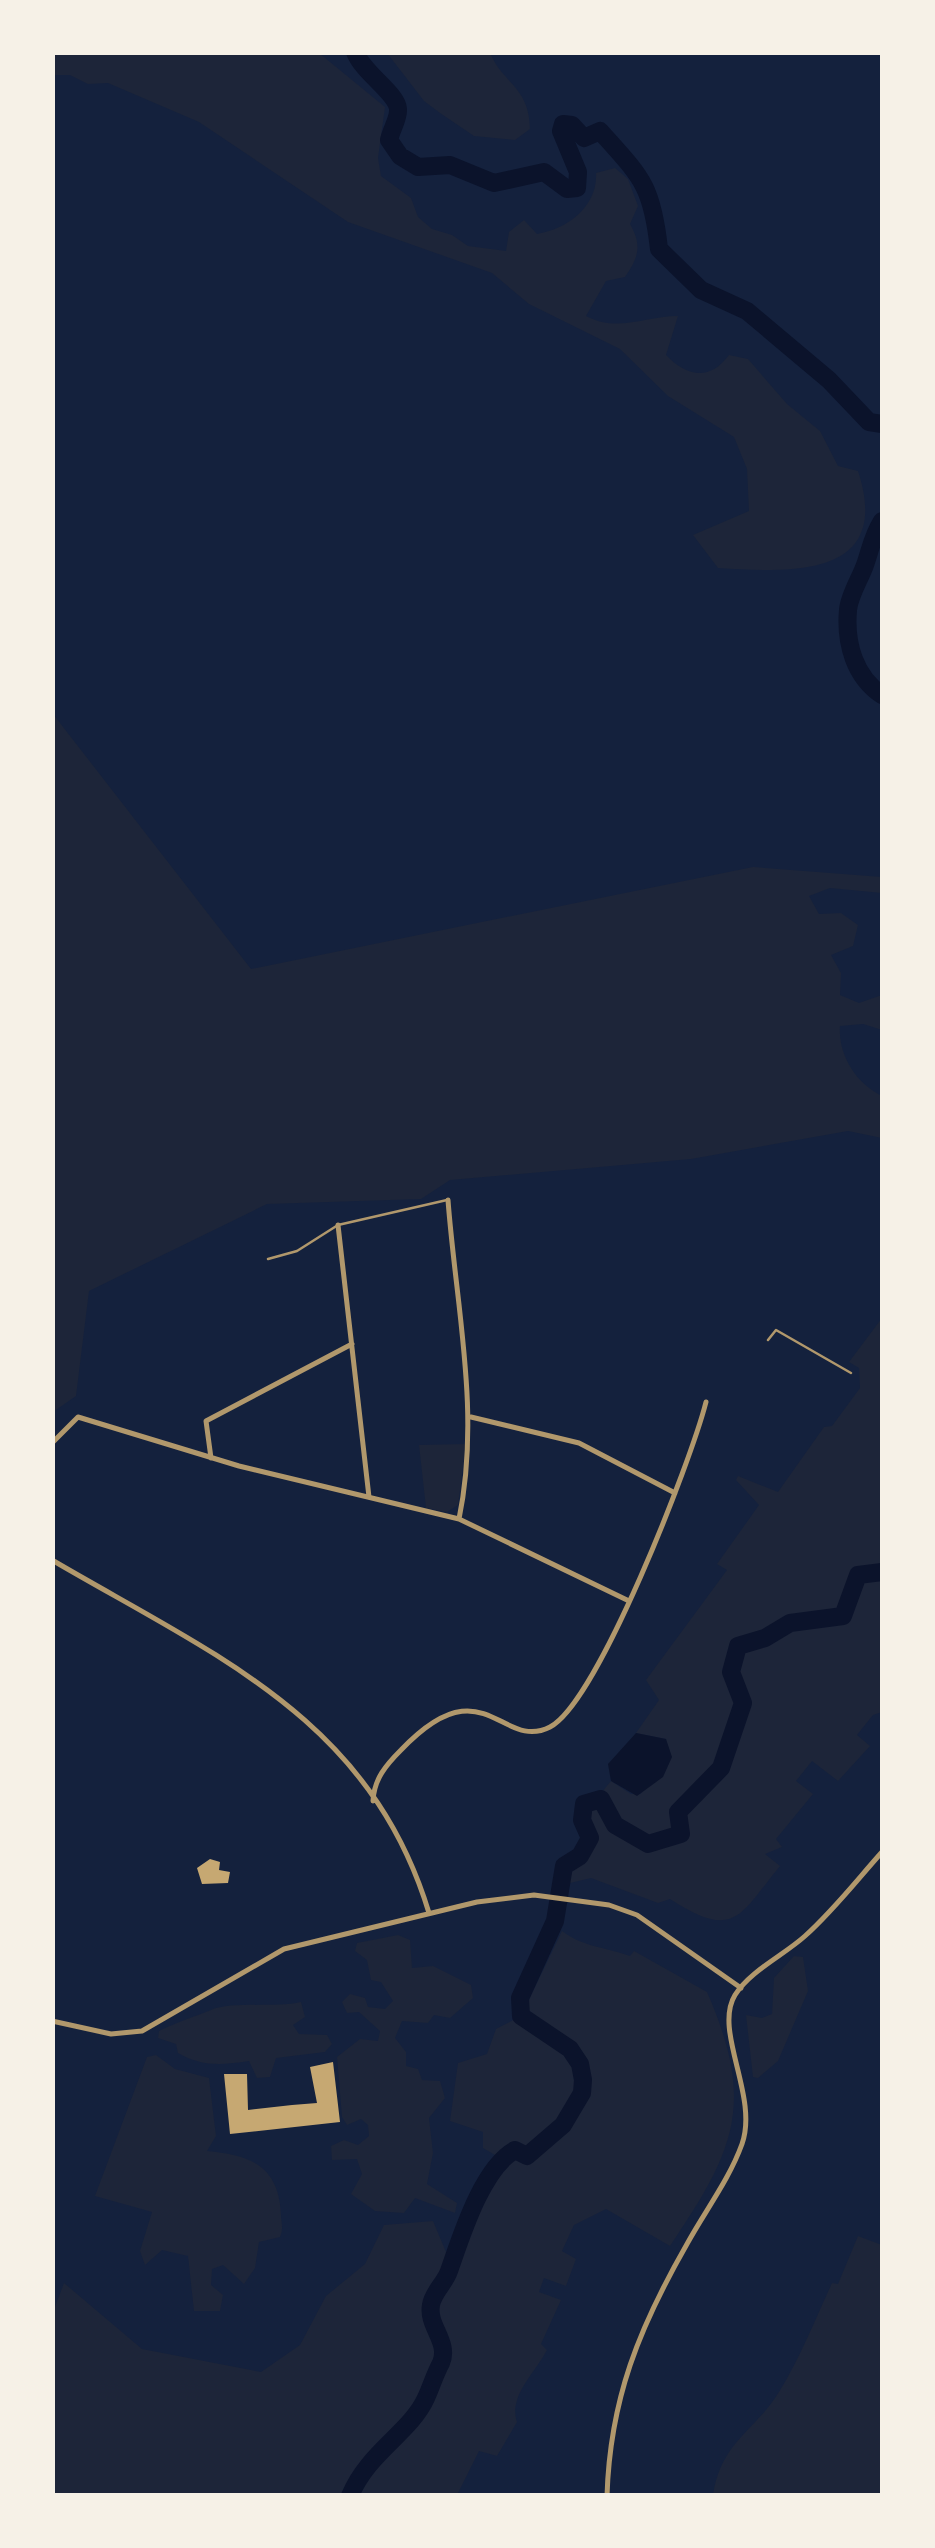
<svg xmlns="http://www.w3.org/2000/svg" width="935" height="2548" viewBox="0 0 935 2548" font-family="'Noto Sans',sans-serif">
  <style>
    .green { fill: #1d2539 }
    .water { fill: #0b132b }
    .lines { fill: none; stroke-linecap: round; stroke-linejoin: round }
    .river { stroke: #0b132b; stroke-width: 18 }
    .building { fill: #c6a872 }
    .service { stroke: #b1986c; stroke-width: 2.5 }
    .minor { stroke: #b1986c; stroke-width: 5 }
  </style>
  <rect width="100%" height="100%" fill="#14213d"/>
  <path class="green" d="M52 53H319L385 107 378 158 381 176 411 198 418 217 432 229 452 235 468 246 506 251 509 232 524 220 537 234C568 229 598 206 596 173L615 168 628 179 638 206 630 224C642 245 639 257 625 277L606 281 586 316C619 333 644 316 678 316L666 355C687 377 710 381 729 355L748 359 787 404 820 431 838 466 858 471C894 580 788 572 718 568L693 535 749 511 747 469 734 437 668 396 620 349 529 304 492 273 348 222 199 122 108 83 88 84 70 75H53Z
    M387 53H490C504 85 529 86 530 129L515 140 474 136 440 113 424 101Z
    M53 714 251 969 753 867 882 877V893L830 888 809 896 819 914 841 913 858 925 853 946 831 955 841 973 840 995 859 1003 882 995V1030L863 1024 840 1026C838 1055 856 1083 882 1096V1138L848 1131 691 1159 450 1180 421 1199 267 1204 89 1291 76 1396 53 1412Z
    M882 1318V1712L873 1715 857 1735 870 1746 838 1781 812 1761 796 1781 813 1794 776 1839 782 1847 765 1854 780 1866C739 1916 735 1941 670 1899L658 1903 591 1878 566 1884 569 1868 582 1862 594 1840 586 1817 588 1809 611 1781 631 1794H640C661 1774 669 1770 666 1739L636 1733 659 1700 646 1680 727 1570 717 1564 759 1505 736 1480 738 1476 778 1492 824 1427 832 1426 860 1388 859 1368 849 1362Z
    M466 1444 458 1505 447 1512 426 1508 419 1445Z
    M562 1931C583 1947 605 1947 630 1956L634 1951 707 1992C756 2104 735 2150 670 2246L606 2209 574 2225 562 2251 576 2259 566 2286 544 2278 539 2292 561 2300 541 2344 547 2350C536 2372 508 2396 517 2422L497 2456 479 2451 458 2493 463 2495H53V2312L64 2283 142 2349 261 2372 300 2345 326 2296 365 2264 384 2225 433 2221 446 2252 495 2155 483 2148V2132L450 2121 458 2063 487 2054 496 2029 521 2016Z
    M398 1935 410 1940 412 1968 433 1966 471 1985 473 1998 450 2018 434 2015 428 2023 402 2021 395 2038 406 2052V2066L418 2069 422 2080 440 2081 445 2098 429 2118 433 2153 427 2184 457 2203 455 2213 415 2198 404 2213 375 2211 351 2194 362 2174 357 2159 332 2160 331 2146 344 2140 358 2145 369 2136 368 2125 361 2119 347 2125 342 2117 337 2057 360 2039 378 2041 380 2031 359 2012 347 2013 342 2002 350 1994 365 1998 368 2007 385 2009 393 2001 381 1982 371 1980 367 1960 355 1951 357 1943Z
    M794 1956 803 1957 808 1991 778 2061 758 2078 753 2077 746 2015 762 2018 772 2014 774 1978Z
    M301 2002 305 2017 293 2025 299 2034 327 2035 332 2044 325 2052 276 2058 270 2077 257 2078 249 2061C222 2065 202 2067 178 2053L176 2044 158 2038 159 2031C177 2022 194 2017 211 2010 231 2001 276 2008 301 2002Z
    M156 2055 175 2069 209 2078 216 2136 207 2151C251 2155 279 2166 281 2215 281 2224 284 2227 280 2237L259 2242 255 2268 244 2284 223 2265 212 2269 211 2285 223 2295 220 2311H194L188 2256 162 2250 145 2265 140 2251 152 2212 95 2196 147 2057Z
    M858 2236 882 2245V2495H713C721 2442 754 2432 779 2392 800 2358 815 2320 832 2283L838 2284Z"/>
  <path class="water" d="M636 1733 666 1739 672 1757 663 1777 637 1796 611 1781 608 1764Z"/>
  <g class="lines">
    <path class="river" d="M355 52C363 73 397 93 398 109 399 118 391 130 389 140L400 156 418 167 450 165 494 183 544 172 567 189 577 188 578 172 561 131 563 124 572 125 584 138 600 131C642 178 652 185 659 249L701 290 747 311 829 380 869 422 882 424
      M882 521C872 537 871 548 865 565 860 579 849 596 848 610 845 644 855 677 882 695
      M350 2496C368 2452 410 2433 426 2398 431 2387 435 2374 441 2363 450 2342 427 2326 431 2305 433 2292 445 2283 449 2271 461 2237 482 2168 515 2150L527 2156 563 2125 582 2093 583 2080 580 2064 570 2049 521 2016 520 1998 555 1921 564 1866 580 1856 590 1838 582 1820 584 1804 601 1799 615 1825 648 1844 681 1834 678 1812 721 1768 743 1703 731 1672 738 1646 765 1638 790 1623 843 1616 858 1575 882 1572"/>
  </g>
  <path class="building" d="M210 1859 220 1862 219 1870 230 1872 228 1883 202 1884 197 1868Z
    M333 2062 340 2122 230 2134 224 2074H247L248 2110 292 2105 317 2103 310 2067Z"/>
  <g class="lines">
    <path class="service" d="M268 1259 297 1251 338 1225 447 1200
      M768 1340 776 1330 851 1373"/>
    <path class="minor" d="M448 1200C456 1307 481 1413 459 1519
      M338 1225 369 1497
      M471 1417 579 1443 675 1493
      M52 1443 78 1417 239 1466 459 1519 627 1600
      M211 1458 206 1421 352 1344
      M52 1560C214 1655 370 1718 429 1913
      M373 1801C374 1779 386 1765 401 1750 484 1663 501 1752 550 1727 598 1702 691 1461 706 1402
      M52 2021 111 2034 142 2031 284 1949 477 1902 534 1895 609 1905 637 1915 741 1988
      M607 2496C610 2399 639 2328 687 2244 705 2211 729 2180 742 2144 759 2096 713 2031 735 1995 750 1971 784 1955 805 1936 833 1911 857 1880 882 1852"/>
  </g>
  <rect width="935" height="2548" fill="none" stroke="#f6f1e7" stroke-width="110"/>
</svg>
